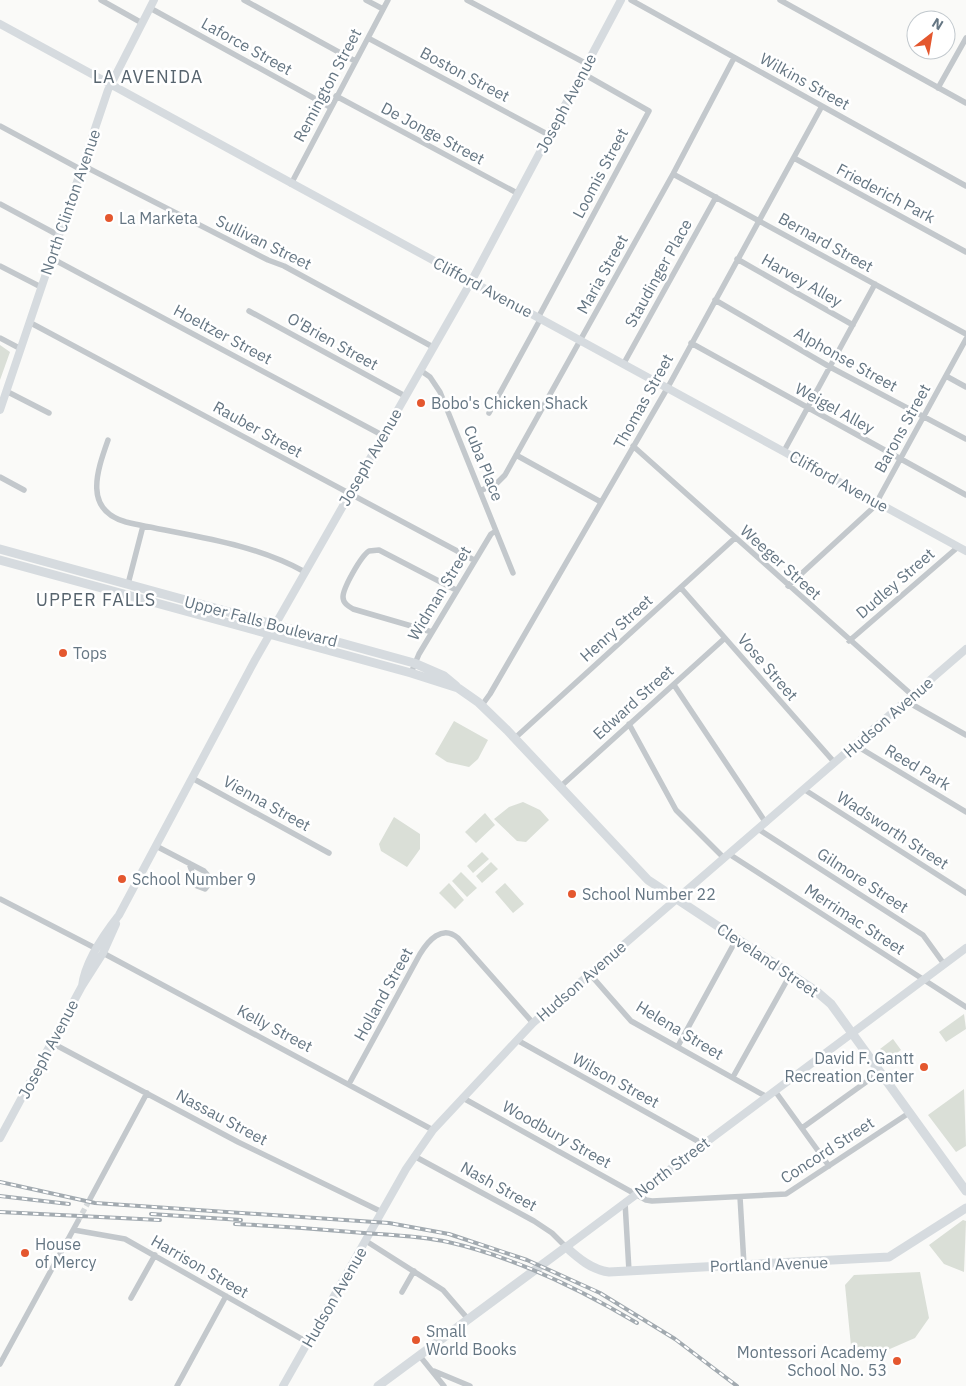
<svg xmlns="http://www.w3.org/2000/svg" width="966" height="1386" viewBox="0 0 966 1386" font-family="'IBM Plex Sans',sans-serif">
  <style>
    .green { fill: #dadfd7 }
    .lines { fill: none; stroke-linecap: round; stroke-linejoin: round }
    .street-tunnel { stroke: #d5d9db; stroke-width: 5.5; stroke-dasharray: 5.5 3; stroke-linecap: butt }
    .street { stroke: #c3c8cc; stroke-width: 5.5 }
    .secondary { stroke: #d6dbdf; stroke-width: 8 }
    .primary { stroke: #d6dbdf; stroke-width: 9 }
    .rail-casing { stroke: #a2aab0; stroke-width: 4 }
    .rail { stroke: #fff; stroke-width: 2; stroke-dasharray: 5.5; stroke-linecap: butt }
    .poi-dot { fill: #e4572e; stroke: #fff; stroke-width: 2 }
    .labels { text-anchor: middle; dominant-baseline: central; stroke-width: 5; stroke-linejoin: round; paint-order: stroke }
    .street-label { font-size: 16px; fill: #657683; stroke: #fff }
    .poi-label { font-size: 16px; fill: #657683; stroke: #fff; text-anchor: start }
    .neighbourhood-label { font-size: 18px; letter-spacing: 1px; fill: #57646e; stroke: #fff }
  </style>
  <rect width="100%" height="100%" fill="#fafaf8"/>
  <path class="green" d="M0 345 10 352 0 380Z
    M454 721 488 740 478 759 469 767 447 762 435 754Z
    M523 802 540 810 549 820 526 842 517 841 494 819 509 807Z
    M485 813 495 825 476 843 465 832Z
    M394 817 420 834V849L407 867 381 851 379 844Z
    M482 852 489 859 473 873 467 866Z
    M491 862 498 869 482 883 476 876Z
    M461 872 477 888 467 897 452 881Z
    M449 883 464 900 455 909 439 893Z
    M505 883 524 904 513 913 495 892Z
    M964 1014 966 1029 946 1042 939 1032Z
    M893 1039 901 1050 888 1059 880 1049Z
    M964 1089 966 1146 956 1152 928 1115Z
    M963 1220 966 1221 964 1272 944 1264 929 1245Z
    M920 1272 929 1318 915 1338 883 1352 852 1356 845 1285 854 1275Z"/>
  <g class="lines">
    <path class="street-tunnel" d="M78 1221 90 1199"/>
    <path class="street" d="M101 0 142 23
      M244 0 355 61
      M366 0 383 9
      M467 0 587 64
      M631 0 966 186
      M780 0 966 103
      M150 8 330 107
      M368 38 549 135
      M938 88 966 38
      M336 96 517 193
      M0 126 80 169
      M794 158 966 252
      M82 165 268 260 284 266 433 347
      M673 174 966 334
      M291 184 388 0
      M0 204 58 235
      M51 258 382 435
      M737 259 853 325
      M0 266 41 287
      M715 300 830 367 966 439
      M249 311 405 396
      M539 316 649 111 582 73
      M29 322 474 560
      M0 338 21 349
      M691 343 966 495
      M624 363 716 197
      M420 370 430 377 440 392 513 573
      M946 376 966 387
      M6 391 49 413
      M489 413 541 318
      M108 440C97 471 83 510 126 522 187 536 249 541 305 572
      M633 446 912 695
      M784 451 875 284
      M516 455 601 502
      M0 477 24 490
      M480 491 497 483 505 475 673 174 734 58
      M128 584 143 526
      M788 586 874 507 966 339
      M681 588 835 763
      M432 632 353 609C348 606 343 603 343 597 343 588 361 556 369 551L379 550 456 590
      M849 641 958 547
      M411 673 419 654 491 534 496 531
      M674 685 766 823
      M906 701 966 735
      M482 705 490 694 668 387 822 106
      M629 724 676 810 724 858
      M515 738 735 538
      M855 745 966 812
      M192 778 329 853
      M560 787 725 638
      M805 790 966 893
      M758 829 923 935 944 964
      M156 846 204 871 212 880 205 889 197 886 189 863
      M729 854 966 1007
      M0 899 97 949
      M103 953 433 1130
      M589 973 631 1021 767 1097
      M517 1040 703 1144
      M52 1043 238 1142 382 1212
      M678 1046 736 940
      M733 1077 790 975
      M349 1084 420 954C428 941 442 924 458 938L533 1023
      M775 1091 829 1166
      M463 1098 646 1200 652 1201 786 1194 909 1113
      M802 1128 880 1072
      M414 1156 534 1221 552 1233 566 1247
      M740 1197 744 1265
      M90 1199 147 1093
      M625 1202 629 1271
      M74 1230 125 1239 307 1342
      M366 1241 443 1290 468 1319
      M402 1292 414 1271
      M131 1298 155 1255
      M419 1355 444 1386
      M0 1364 78 1221
      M434 1371 470 1386
      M177 1386 226 1296"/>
    <path class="secondary" d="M0 24 966 551
      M0 410 108 90 154 0
      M82 986C85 961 104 934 119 915L255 660 472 280 621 0
      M0 1138 82 986 103 953 116 924
      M566 1247 966 948
      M283 1386 406 1169 433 1130 533 1023 966 649"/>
    <path class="primary" d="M0 549 414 663 444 676 456 686
      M0 560 411 673 458 688 478 702 507 730 648 880 816 991 831 1004 966 1191
      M378 1386 566 1247C578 1258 592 1270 609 1272L889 1257 966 1208"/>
    <g class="rail-casing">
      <path id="rail" d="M0 1182 95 1203 389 1223 449 1234 527 1260 600 1293 675 1339 737 1386
        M0 1196 69 1204
        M0 1212 160 1220
        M151 1214 241 1220
        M235 1224C278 1226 321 1229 364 1233 392 1235 421 1236 448 1242 514 1257 578 1288 637 1323"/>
    </g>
    <use href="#rail" class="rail"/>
  </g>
  <g class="poi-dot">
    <circle cx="109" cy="218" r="5"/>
    <circle cx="421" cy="403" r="5"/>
    <circle cx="63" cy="653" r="5"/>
    <circle cx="122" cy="879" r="5"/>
    <circle cx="572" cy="894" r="5"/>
    <circle cx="924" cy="1067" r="5"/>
    <circle cx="25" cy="1253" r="5"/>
    <circle cx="416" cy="1340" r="5"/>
    <circle cx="897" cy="1361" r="5"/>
  </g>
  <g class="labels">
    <g class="street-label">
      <text transform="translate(247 46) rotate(29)">Laforce Street</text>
      <text transform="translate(465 74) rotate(28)">Boston Street</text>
      <text transform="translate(805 81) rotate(29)">Wilkins Street</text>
      <text transform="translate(327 85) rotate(-62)">Remington Street</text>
      <text transform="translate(566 103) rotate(-62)">Joseph Avenue</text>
      <text transform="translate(433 133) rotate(28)">De Jonge Street</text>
      <text transform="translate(600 173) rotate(-62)">Loomis Street</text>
      <text transform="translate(886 193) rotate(28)">Friederich Park</text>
      <text transform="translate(70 202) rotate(-71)">North Clinton Avenue</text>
      <text transform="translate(264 242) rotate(26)">Sullivan Street</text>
      <text transform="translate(826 242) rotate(29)">Bernard Street</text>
      <text transform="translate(658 273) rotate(-61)">Staudinger Place</text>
      <text transform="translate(602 274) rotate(-61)">Maria Street</text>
      <text transform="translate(802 280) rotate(30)">Harvey Alley</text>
      <text transform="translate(483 287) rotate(28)">Clifford Avenue</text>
      <text transform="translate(223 334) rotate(28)">Hoeltzer Street</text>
      <text transform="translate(333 341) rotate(29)">O'Brien Street</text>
      <text transform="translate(846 359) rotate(29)">Alphonse Street</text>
      <text transform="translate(643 401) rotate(-61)">Thomas Street</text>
      <text transform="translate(835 408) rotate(29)">Weigel Alley</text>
      <text transform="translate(902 428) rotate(-61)">Barons Street</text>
      <text transform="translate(258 429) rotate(29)">Rauber Street</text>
      <text transform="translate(370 457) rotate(-60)">Joseph Avenue</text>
      <text transform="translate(484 463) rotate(68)">Cuba Place</text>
      <text transform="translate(839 481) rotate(29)">Clifford Avenue</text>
      <text transform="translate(781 562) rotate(42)">Weeger Street</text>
      <text transform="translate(895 583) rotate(-41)">Dudley Street</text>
      <text transform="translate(439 593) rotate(-59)">Widman Street</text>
      <text transform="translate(261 621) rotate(15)">Upper Falls Boulevard</text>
      <text transform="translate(616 628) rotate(-42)">Henry Street</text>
      <text transform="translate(768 667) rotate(49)">Vose Street</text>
      <text transform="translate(633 702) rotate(-42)">Edward Street</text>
      <text transform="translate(888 717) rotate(-41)">Hudson Avenue</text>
      <text transform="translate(918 767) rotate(31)">Reed Park</text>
      <text transform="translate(267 803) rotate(29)">Vienna Street</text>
      <text transform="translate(893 830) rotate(33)">Wadsworth Street</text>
      <text transform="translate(863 880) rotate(33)">Gilmore Street</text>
      <text transform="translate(855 919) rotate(33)">Merrimac Street</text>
      <text transform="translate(768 960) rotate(34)">Cleveland Street</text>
      <text transform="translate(581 981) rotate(-41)">Hudson Avenue</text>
      <text transform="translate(383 994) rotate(-61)">Holland Street</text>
      <text transform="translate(275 1028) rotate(28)">Kelly Street</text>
      <text transform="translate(680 1030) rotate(31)">Helena Street</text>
      <text transform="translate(48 1049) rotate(-62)">Joseph Avenue</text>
      <text transform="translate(616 1080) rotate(29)">Wilson Street</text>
      <text transform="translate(222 1117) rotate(28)">Nassau Street</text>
      <text transform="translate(557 1134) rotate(29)">Woodbury Street</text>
      <text transform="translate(827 1150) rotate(-33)">Concord Street</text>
      <text transform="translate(672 1167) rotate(-37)">North Street</text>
      <text transform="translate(499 1186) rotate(29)">Nash Street</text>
      <text transform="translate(769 1264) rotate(-2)">Portland Avenue</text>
      <text transform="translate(200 1266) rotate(30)">Harrison Street</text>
      <text transform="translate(334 1297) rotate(-60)">Hudson Avenue</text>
    </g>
    <g class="poi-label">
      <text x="119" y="218">La Marketa</text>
      <text x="431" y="403">Bobo's Chicken Shack</text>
      <text x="73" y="653">Tops</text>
      <text x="132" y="879">School Number 9</text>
      <text x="582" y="894">School Number 22</text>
      <text x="914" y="1058" text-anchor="end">David F. Gantt<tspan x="914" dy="18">Recreation Center</tspan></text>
      <text x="35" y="1244">House<tspan x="35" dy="18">of Mercy</tspan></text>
      <text x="426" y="1331">Small<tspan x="426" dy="18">World Books</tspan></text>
      <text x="887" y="1352" text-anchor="end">Montessori Academy<tspan x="887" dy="18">School No. 53</tspan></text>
    </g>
    <g class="neighbourhood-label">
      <text x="148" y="76">LA AVENIDA</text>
      <text x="96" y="599">UPPER FALLS</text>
    </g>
  </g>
  <g transform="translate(931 35) rotate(31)"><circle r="24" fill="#ffffff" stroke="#c1c8cd"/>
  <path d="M0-4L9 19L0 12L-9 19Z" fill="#e4572e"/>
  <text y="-8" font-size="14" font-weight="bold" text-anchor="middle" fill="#657683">N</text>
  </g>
</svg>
